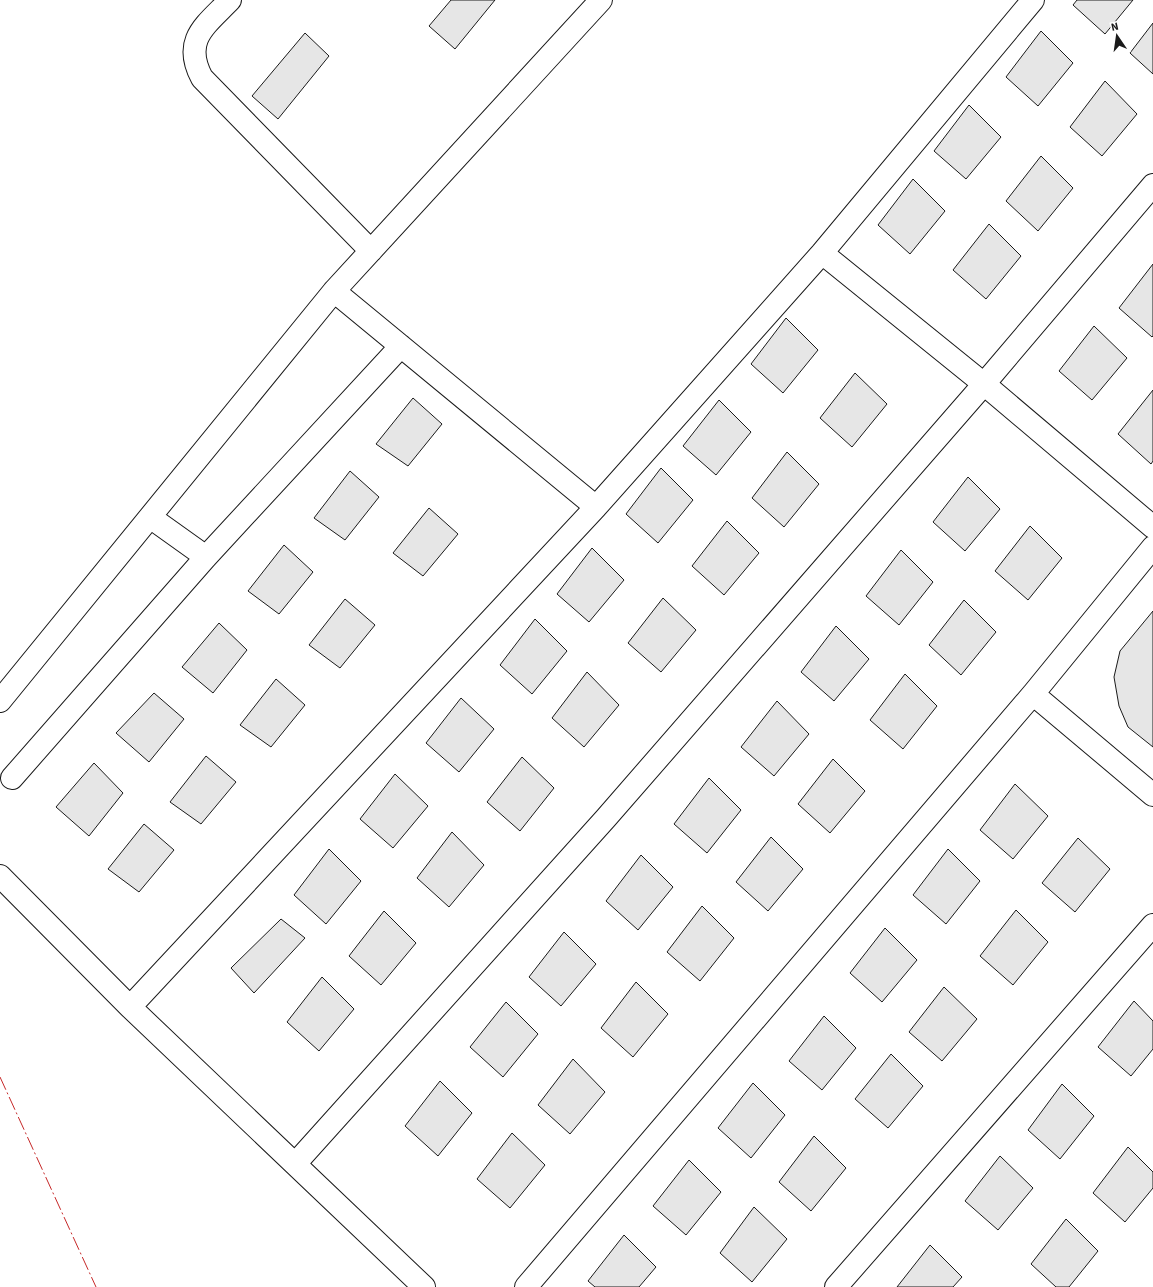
<svg xmlns="http://www.w3.org/2000/svg" width="1153" height="1287" viewBox="0 0 1153 1287" font-family="'Source Sans 3',sans-serif">
  <style>
    .building { fill: #e6e6e6; stroke: #1a1a1a }
    .lines { fill: none; stroke-linecap: round; stroke-linejoin: round }
    .street-casing { stroke: #1a1a1a; stroke-width: 24 }
    .street { stroke: #fff; stroke-width: 22 }
    .power { stroke: #c62828; stroke-width: 1; stroke-dasharray: 14 3 2 3; stroke-linecap: butt }
  </style>
  <rect width="100%" height="100%" fill="#fff"/>
  <path class="building" d="M451 0H495L455 49 429 26Z
    M1077 0H1133L1105 34 1073 5Z
    M1153 23V74L1130 53Z
    M1041 31 1073 63 1038 106 1006 77Z
    M305 33 329 56 278 119 252 96Z
    M1105 81 1137 114 1102 156 1070 127Z
    M969 105 1001 137 966 179 934 151Z
    M1041 156 1073 188 1038 231 1006 201Z
    M913 179 945 211 910 254 878 225Z
    M989 224 1021 256 986 299 953 270Z
    M1153 264V336L1152 337 1119 308Z
    M786 318 818 350 783 393 751 364Z
    M1094 326 1127 358 1092 400 1059 371Z
    M855 373 887 404 852 447 820 418Z
    M1153 390V461L1151 464 1118 434Z
    M413 398 442 424 408 466 376 444Z
    M719 400 751 432 716 475 683 446Z
    M787 452 819 484 784 527 752 498Z
    M661 468 693 500 658 543 626 514Z
    M350 471 379 497 345 540 314 518Z
    M968 477 1000 509 965 551 933 522Z
    M429 508 458 534 423 576 393 553Z
    M727 521 759 553 724 595 692 566Z
    M1030 526 1062 558 1028 600 995 571Z
    M284 545 313 572 279 614 248 591Z
    M592 548 624 580 589 622 557 594Z
    M901 550 933 582 899 625 866 596Z
    M663 598 696 630 661 672 628 643Z
    M345 599 375 625 340 668 309 645Z
    M964 600 996 632 961 675 929 645Z
    M1153 611V747L1128 727 1119 706 1114 677 1120 651Z
    M535 619 567 651 532 694 500 665Z
    M219 623 247 650 213 693 182 667Z
    M836 626 869 659 834 701 801 672Z
    M587 672 619 705 584 747 552 718Z
    M905 674 937 706 903 749 870 720Z
    M276 679 305 705 271 747 240 725Z
    M154 693 184 719 149 762 116 733Z
    M461 698 494 729 459 772 426 743Z
    M777 701 809 734 774 776 741 747Z
    M206 756 236 782 201 824 170 802Z
    M522 757 554 788 520 831 487 802Z
    M833 759 865 791 830 833 798 804Z
    M94 763 123 793 89 836 56 807Z
    M395 774 428 806 393 848 360 819Z
    M709 778 741 810 707 853 674 824Z
    M1015 784 1048 816 1013 859 980 830Z
    M144 824 174 850 139 892 108 869Z
    M452 832 484 865 449 907 417 878Z
    M771 837 803 869 768 911 736 882Z
    M1078 838 1110 869 1075 912 1042 883Z
    M329 849 361 881 326 924 294 895Z
    M948 849 980 881 946 924 913 895Z
    M641 855 673 887 638 930 606 901Z
    M702 906 734 938 700 981 667 952Z
    M1016 910 1048 942 1013 985 980 956Z
    M384 911 416 943 381 985 349 956Z
    M281 919 305 938 254 993 231 968Z
    M885 928 917 960 882 1002 850 973Z
    M564 932 596 964 561 1006 529 977Z
    M322 977 354 1009 319 1051 287 1022Z
    M636 982 668 1014 633 1057 601 1028Z
    M944 987 977 1019 942 1061 909 1032Z
    M1134 1001 1153 1021V1049L1131 1076 1098 1047Z
    M506 1002 538 1034 503 1077 470 1047Z
    M824 1016 856 1048 822 1090 789 1061Z
    M891 1054 923 1086 888 1128 855 1099Z
    M573 1059 605 1092 570 1134 538 1105Z
    M440 1081 472 1113 438 1156 405 1126Z
    M753 1083 785 1115 751 1158 718 1128Z
    M1062 1084 1094 1116 1060 1159 1028 1130Z
    M512 1133 545 1165 510 1208 477 1179Z
    M814 1136 846 1168 811 1211 779 1182Z
    M1128 1147 1153 1172V1188L1125 1222 1093 1193Z
    M1000 1156 1033 1188 998 1230 965 1201Z
    M689 1160 721 1192 686 1235 653 1206Z
    M754 1207 787 1239 752 1282 720 1253Z
    M1066 1219 1098 1251 1069 1287H1056L1031 1264Z
    M624 1235 656 1267 639 1287H595L588 1281Z
    M930 1245 962 1277 953 1287H897Z"/>
  <g class="lines">
    <g class="street-casing">
      <path id="street" d="M230 0C205 26 182 40 202 78L371 251
        M822 253 984 384 1153 527
        M334 291 596 507 822 253 1033 0
        M150 517 206 557
        M1033 694 1153 795
        M0 701 334 291 601 0
        M12 778 206 557 401 346
        M0 876 130 1007 424 1287
        M130 1007 596 507
        M295 1164 606 818 984 384 1153 185
        M526 1287 1033 694 1153 547
        M836 1287 1153 925"/>
    </g>
    <use href="#street" class="street"/>
    <path class="power" d="M0 1077 96 1287"/>
  </g>
  <g transform="translate(1117 36) rotate(347)" stroke="#ffffff" stroke-width="3" paint-order="stroke">
  <path d="M0-3L7 15L0 10L-7 15Z" fill="#1a1a1a"/>
  <text y="-6" font-size="11" font-weight="bold" text-anchor="middle" fill="#1a1a1a">N</text>
  </g>
</svg>
